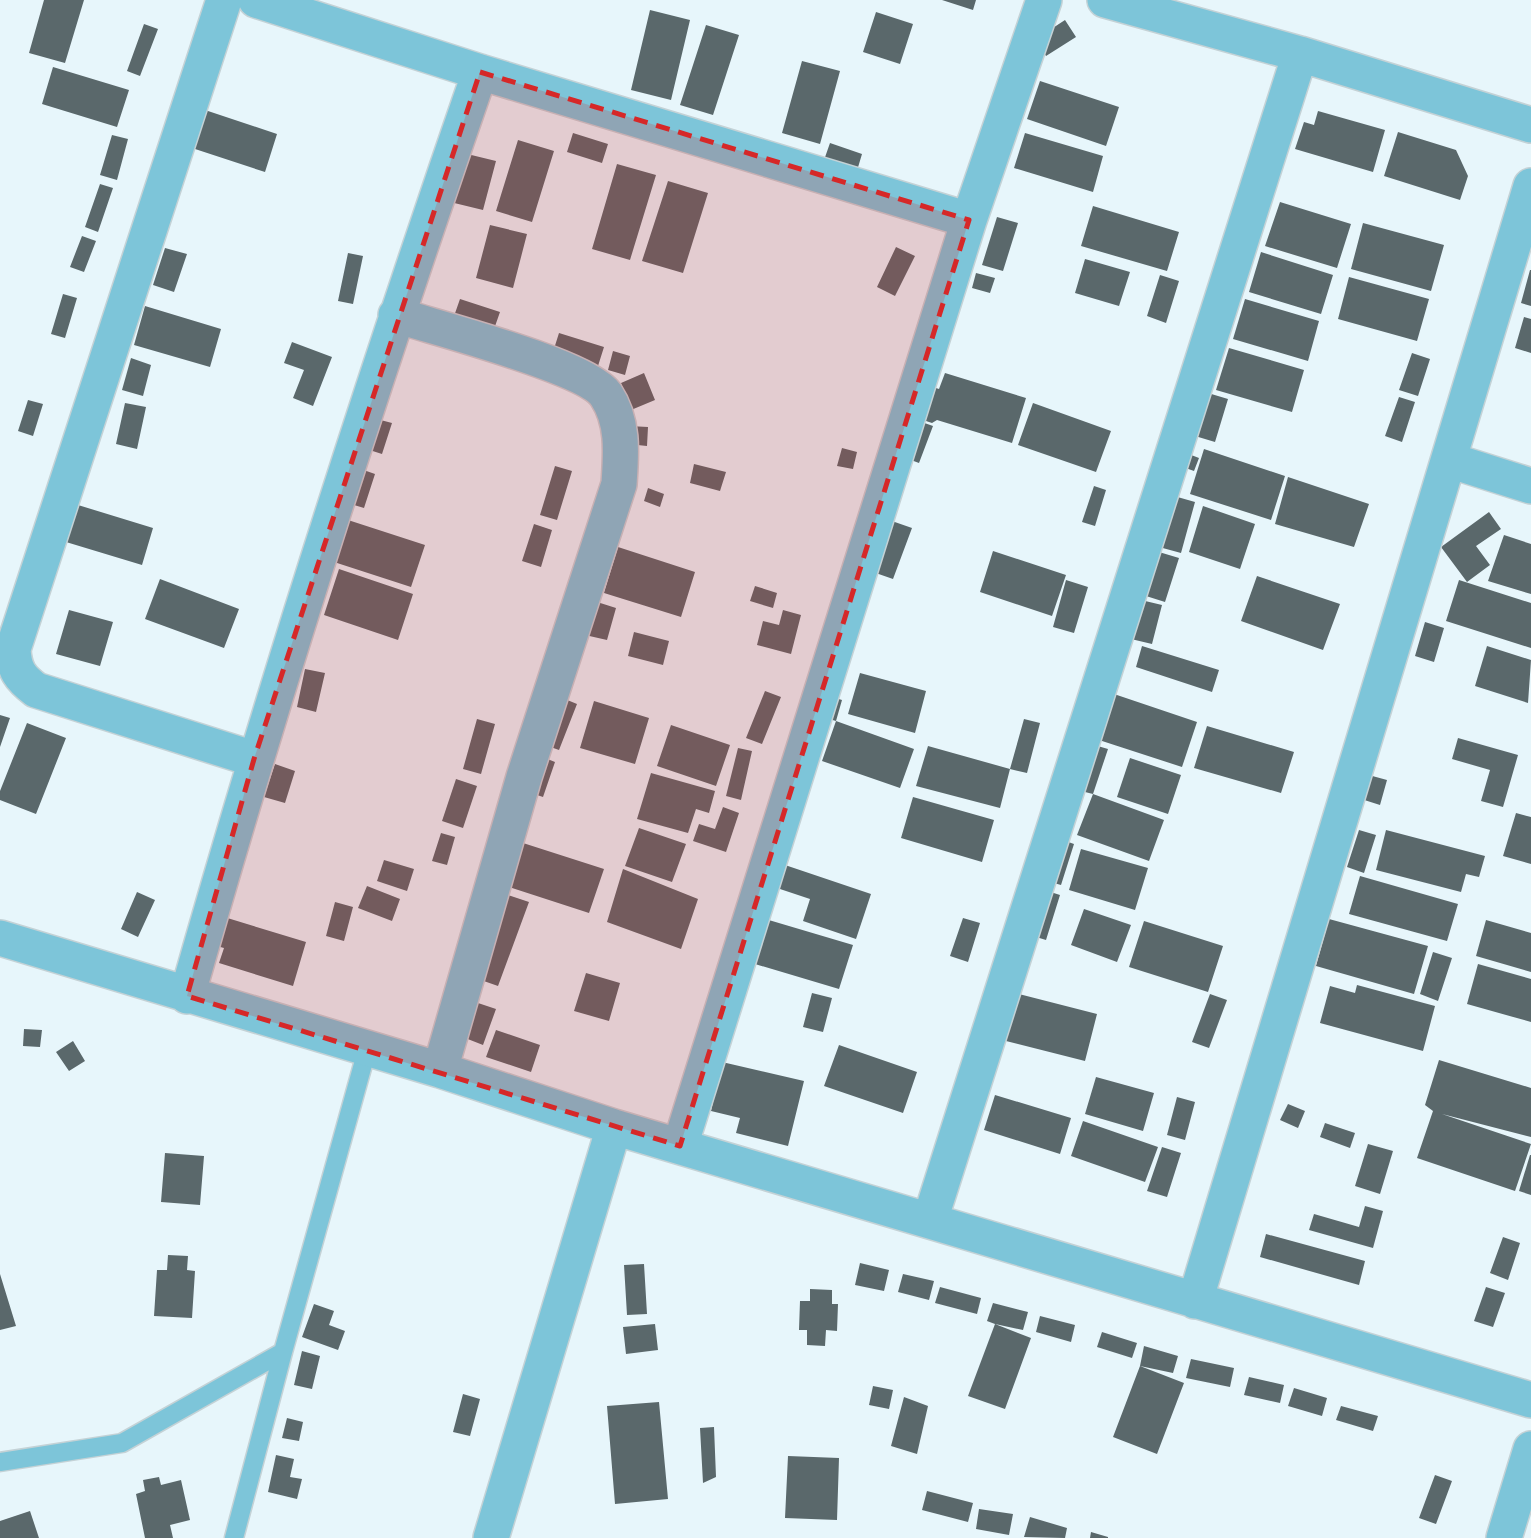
<svg xmlns="http://www.w3.org/2000/svg" width="1531" height="1538" viewBox="0 0 1531 1538" font-family="'Times New Roman',serif">
  <style>
    .building { fill: #5a686b }
    .lines { fill: none; stroke-linecap: round; stroke-linejoin: round }
    .service-casing { stroke: #c4d2d6; stroke-width: 21 }
    .minor-casing { stroke: #c4d2d6; stroke-width: 38 }
    .service { stroke: #7dc5d9; stroke-width: 18 }
    .minor { stroke: #7dc5d9; stroke-width: 35 }
    .marked { fill: #d62828; fill-opacity: 0.2; stroke: #d62828; stroke-width: 5; stroke-dasharray: 14 9; stroke-linejoin: round }
  </style>
  <rect width="100%" height="100%" fill="#e7f6fb"/>
  <path class="building" d="M44 0H84L65 63 29 53Z
    M942 0H976L973 10Z
    M650 10 690 20 671 100 631 90Z
    M876 12 913 24 900 64 863 52Z
    M1065 20 1076 37 1046 56 1036 39Z
    M144 24 158 29 140 76 127 71Z
    M706 25 739 35 713 115 680 105Z
    M802 61 840 71 820 144 782 133Z
    M53 67 129 90 117 127 42 104Z
    M1040 81 1119 107 1106 146 1027 119Z
    M205 110 277 134 265 172 192 148Z
    M1318 111 1385 130 1373 172 1295 149 1304 122 1314 125Z
    M1398 132 1456 150 1468 176 1460 200 1384 176Z
    M573 133 608 144 602 163 567 152Z
    M1025 133 1103 156 1093 192 1014 168Z
    M112 135 128 139 117 180 100 175Z
    M518 140 554 151 532 222 496 211Z
    M830 143 862 154 856 174 823 163Z
    M459 152 496 161 483 210 446 201Z
    M617 164 656 175 630 260 592 249Z
    M668 181 708 193 683 273 642 261Z
    M100 184 113 188 98 232 85 227Z
    M1280 202 1351 224 1337 268 1265 246Z
    M1093 206 1179 232 1167 271 1081 246Z
    M997 217 1018 223 1003 271 982 265Z
    M1363 223 1444 245 1431 291 1351 269Z
    M490 225 527 234 513 288 476 278Z
    M82 236 96 241 84 272 70 267Z
    M896 247 915 256 895 296 877 287Z
    M165 248 187 254 174 292 153 285Z
    M1261 252 1333 275 1321 314 1249 292Z
    M348 253 363 256 353 304 338 301Z
    M1085 259 1130 272 1119 306 1075 293Z
    M1530 270H1531V306L1521 303Z
    M976 273 995 278 990 293 972 288Z
    M1160 275 1179 281 1166 323 1147 316Z
    M1349 277 1429 299 1417 341 1338 319Z
    M63 294 77 298 65 338 51 334Z
    M460 299 500 312 493 332 453 319Z
    M1245 299 1319 321 1308 361 1233 339Z
    M145 306 221 329 210 367 134 345Z
    M1524 317 1531 319V353L1515 348Z
    M559 333 604 347 598 366 553 352Z
    M292 342 332 357 313 406 293 398 304 370 284 363Z
    M1229 348 1304 370 1292 412 1216 390Z
    M613 351 630 356 625 375 608 370Z
    M1412 353 1430 359 1418 396 1399 390Z
    M131 358 151 365 143 396 122 390Z
    M644 373 655 400 631 410 621 383Z
    M945 373 1026 398 1012 443 937 420 932 423 914 417 924 384 939 389Z
    M1208 393 1228 399 1215 442 1195 436Z
    M1399 397 1415 402 1402 442 1385 436Z
    M28 400 43 404 33 436 18 431Z
    M125 403 146 407 137 449 116 444Z
    M1033 403 1111 431 1096 472 1018 445Z
    M369 417 392 423 382 454 360 447Z
    M913 419 933 426 919 463 900 456Z
    M629 426 648 427 647 446 628 444Z
    M842 448 857 452 853 469 837 466Z
    M1204 449 1285 476 1271 520 1190 494Z
    M1186 453 1199 458 1194 471 1180 466Z
    M694 464 726 472 720 491 690 483Z
    M555 466 572 471 557 520 540 515Z
    M355 467 375 474 364 508 344 502Z
    M1288 477 1369 504 1354 547 1275 524Z
    M1094 486 1106 490 1095 526 1082 522Z
    M648 488 664 494 660 507 644 501Z
    M1174 496 1195 502 1181 553 1159 547Z
    M78 505 153 528 142 565 66 542Z
    M1203 506 1255 524 1240 569 1189 552Z
    M1489 512 1501 529 1476 546 1490 565 1467 582 1441 547Z
    M348 520 425 545 411 587 334 562Z
    M889 520 912 528 893 579 870 571Z
    M534 524 552 530 541 567 522 561Z
    M1504 535 1531 544V594L1488 581Z
    M618 547 695 572 681 617 604 593Z
    M993 551 1066 575 1052 616 980 592Z
    M1159 552 1179 558 1165 602 1146 596Z
    M339 569 413 594 398 640 324 615Z
    M1257 576 1340 604 1323 650 1241 621Z
    M160 579 239 609 224 648 145 619Z
    M1066 580 1088 587 1074 633 1053 627Z
    M1459 580 1531 603V648L1446 621Z
    M755 586 777 593 773 608 750 601Z
    M1141 600 1162 605 1152 644 1131 639Z
    M594 601 616 608 607 640 585 635Z
    M69 610 113 622 100 666 56 654Z
    M783 610 801 615 791 654 757 645 763 621 779 625Z
    M1425 622 1444 628 1434 662 1415 656Z
    M634 632 669 641 663 665 628 656Z
    M1142 646 1219 670 1212 692 1136 667Z
    M1487 646 1531 660 1528 703 1475 686Z
    M305 669 325 673 316 712 297 707Z
    M860 673 926 691 915 733 848 714Z
    M765 691 781 697 762 744 746 738Z
    M1114 694 1197 722 1182 767 1099 740Z
    M826 695 842 700 836 721 819 716Z
    M560 697 577 704 559 750 542 744Z
    M594 701 649 718 635 764 580 748Z
    M0 715 10 718 0 747Z
    M477 719 495 724 481 774 463 769Z
    M1024 719 1040 723 1027 773 1010 769Z
    M836 721 914 749 900 788 822 761Z
    M27 723 66 738 36 814 0 800V791Z
    M671 725 730 745 716 786 657 766Z
    M1207 726 1294 752 1281 793 1194 768Z
    M1458 738 1518 755 1503 807 1481 801 1490 770 1452 759Z
    M1084 742 1108 749 1093 794 1069 788Z
    M928 746 1010 769 1000 808 916 786Z
    M738 748 752 751 741 800 726 796Z
    M540 756 555 762 543 797 528 792Z
    M1130 758 1181 775 1168 814 1117 797Z
    M275 764 295 771 285 803 264 797Z
    M651 773 715 791 709 813 696 809 688 833 637 819Z
    M1365 774 1387 780 1380 805 1358 798Z
    M456 779 477 786 463 828 442 821Z
    M1093 794 1164 820 1149 861 1077 835Z
    M913 797 994 820 982 862 901 838Z
    M723 807 739 813 726 852 693 841 699 824 715 829Z
    M1516 813 1531 817V864L1503 856Z
    M639 828 686 844 672 882 625 866Z
    M1359 830 1376 835 1364 873 1347 867Z
    M1386 830 1485 856 1479 877 1466 874 1461 892 1376 870Z
    M441 833 455 837 447 865 432 861Z
    M1057 838 1074 844 1061 885 1043 880Z
    M523 843 604 869 589 913 509 887Z
    M1081 849 1148 868 1135 910 1069 890Z
    M384 860 414 869 407 891 377 881Z
    M785 865 871 894 856 939 803 921 810 899 777 888Z
    M623 869 698 899 681 949 607 922Z
    M1360 876 1458 904 1447 941 1349 914Z
    M367 886 400 899 392 921 358 908Z
    M1038 888 1060 895 1046 940 1023 933Z
    M137 892 155 900 138 937 121 929Z
    M508 895 529 902 498 986 478 979Z
    M335 902 353 907 344 941 326 936Z
    M1084 909 1131 925 1117 962 1071 945Z
    M211 913 306 942 293 986 219 963 224 948 202 942Z
    M759 917 853 945 839 989 745 961Z
    M963 918 980 923 968 962 950 956Z
    M1329 919 1428 946 1414 994 1316 966Z
    M1486 920 1531 933V972L1476 956Z
    M1144 921 1223 946 1208 992 1129 967Z
    M1433 952 1452 958 1438 1001 1420 994Z
    M1478 964 1531 979V1022L1467 1004Z
    M586 973 620 983 609 1021 574 1011Z
    M1357 985 1435 1006 1423 1051 1320 1023 1330 986 1355 993Z
    M1011 992 1097 1014 1085 1061 998 1039Z
    M812 993 832 998 823 1032 803 1027Z
    M1210 994 1227 1000 1209 1048 1192 1042Z
    M472 1001 496 1009 483 1045 460 1036Z
    M24 1029 42 1030 40 1047 23 1046Z
    M496 1030 540 1045 531 1072 486 1057Z
    M73 1041 85 1061 69 1071 56 1052Z
    M839 1045 917 1072 903 1113 824 1086Z
    M1439 1060 1531 1088V1137L1442 1114 1531 1144 1515 1191 1417 1158 1433 1111 1425 1105Z
    M722 1062 804 1081 788 1146 736 1133 740 1118 711 1111Z
    M1096 1077 1154 1093 1143 1131 1085 1114Z
    M995 1095 1071 1118 1060 1154 984 1130Z
    M1177 1097 1195 1102 1185 1140 1167 1135Z
    M1288 1104 1305 1111 1298 1128 1280 1120Z
    M1083 1121 1158 1147 1145 1182 1071 1156Z
    M1325 1123 1355 1133 1350 1148 1320 1137Z
    M1368 1144 1393 1151 1380 1194 1355 1186Z
    M1162 1147 1181 1153 1167 1197 1147 1191Z
    M165 1153 204 1156 200 1205 161 1202Z
    M1530 1155H1531V1195L1519 1191Z
    M1365 1206 1383 1211 1373 1248 1309 1230 1314 1214 1359 1227Z
    M1266 1234 1365 1261 1359 1285 1260 1257Z
    M1503 1237 1520 1243 1508 1280 1490 1273Z
    M168 1255 188 1256 187 1270 195 1271 192 1318 154 1316 157 1270H167Z
    M860 1263 889 1270 884 1291 855 1285Z
    M644 1264 647 1314 627 1315 624 1265Z
    M0 1274 16 1326 0 1330Z
    M903 1274 934 1281 929 1300 898 1292Z
    M940 1287 981 1298 977 1314 935 1303Z
    M1486 1287 1505 1293 1493 1327 1474 1321Z
    M810 1289 832 1290V1304H838L837 1331 826 1330 825 1346 807 1345V1330H799L800 1301H810Z
    M993 1303 1028 1312 1023 1330 995 1324 1031 1338 1005 1409 968 1396 995 1324 987 1321Z
    M314 1304 334 1311 329 1325 345 1331 338 1350 302 1337Z
    M1040 1316 1075 1325 1071 1342 1036 1332Z
    M655 1324 658 1350 626 1354 623 1327Z
    M1102 1332 1137 1343 1132 1358 1097 1347Z
    M1144 1346 1178 1356 1173 1373 1140 1366 1184 1383 1157 1454 1113 1437 1140 1366Z
    M302 1351 320 1356 312 1389 294 1385Z
    M1191 1359 1234 1368 1230 1387 1186 1378Z
    M1249 1377 1284 1385 1280 1403 1244 1395Z
    M873 1386 893 1390 889 1409 869 1405Z
    M1294 1388 1327 1398 1322 1416 1288 1406Z
    M463 1394 480 1399 470 1436 453 1432Z
    M904 1397 928 1406 917 1454 891 1446Z
    M659 1402 668 1499 615 1504 607 1406Z
    M1341 1406 1378 1416 1373 1431 1336 1420Z
    M287 1418 303 1422 299 1441 282 1438Z
    M714 1427 716 1477 703 1483 700 1428Z
    M276 1455 294 1459 290 1477 302 1479 297 1499 268 1492Z
    M788 1456 839 1458 837 1520 785 1518Z
    M1435 1475 1452 1481 1436 1524 1419 1518Z
    M159 1477 161 1485 181 1480 190 1520 170 1525 173 1538H145L136 1494 145 1491 143 1480Z
    M927 1491 973 1503 968 1522 922 1510Z
    M979 1509 1013 1514 1009 1535 976 1529Z
    M30 1511 39 1538H0V1521Z
    M1030 1517 1067 1528 1065 1538 1024 1537Z
    M1091 1532 1108 1537V1538H1090Z"/>
  <g class="lines">
    <g class="service-casing">
      <path id="service" d="M0 1462 122 1443 283 1352 367 1050
        M234 1538 283 1352"/>
    </g>
    <g class="minor-casing">
      <path id="minor" d="M224 0 13 649C14 670 20 678 36 690L254 759
        M256 0 480 72 969 220
        M1105 0 1300 54 1531 125
        M396 315C436 328 586 366 606 395 624 422 621 454 619 484L524 777 440 1070
        M1449 460 1531 486
        M0 938 440 1070 614 1127 1531 1400
        M187 996C275 685 374 378 480 72
        M680 1146 969 220 1044 0
        M930 1220 1300 54
        M1195 1301 1531 186
        M491 1538 614 1127
        M1504 1538 1531 1449"/>
    </g>
    <use href="#service" class="service"/>
    <use href="#minor" class="minor"/>
  </g>
  <path class="marked" d="M480 72 969 220 680 1146 187 996 254 759Z"/>
</svg>
